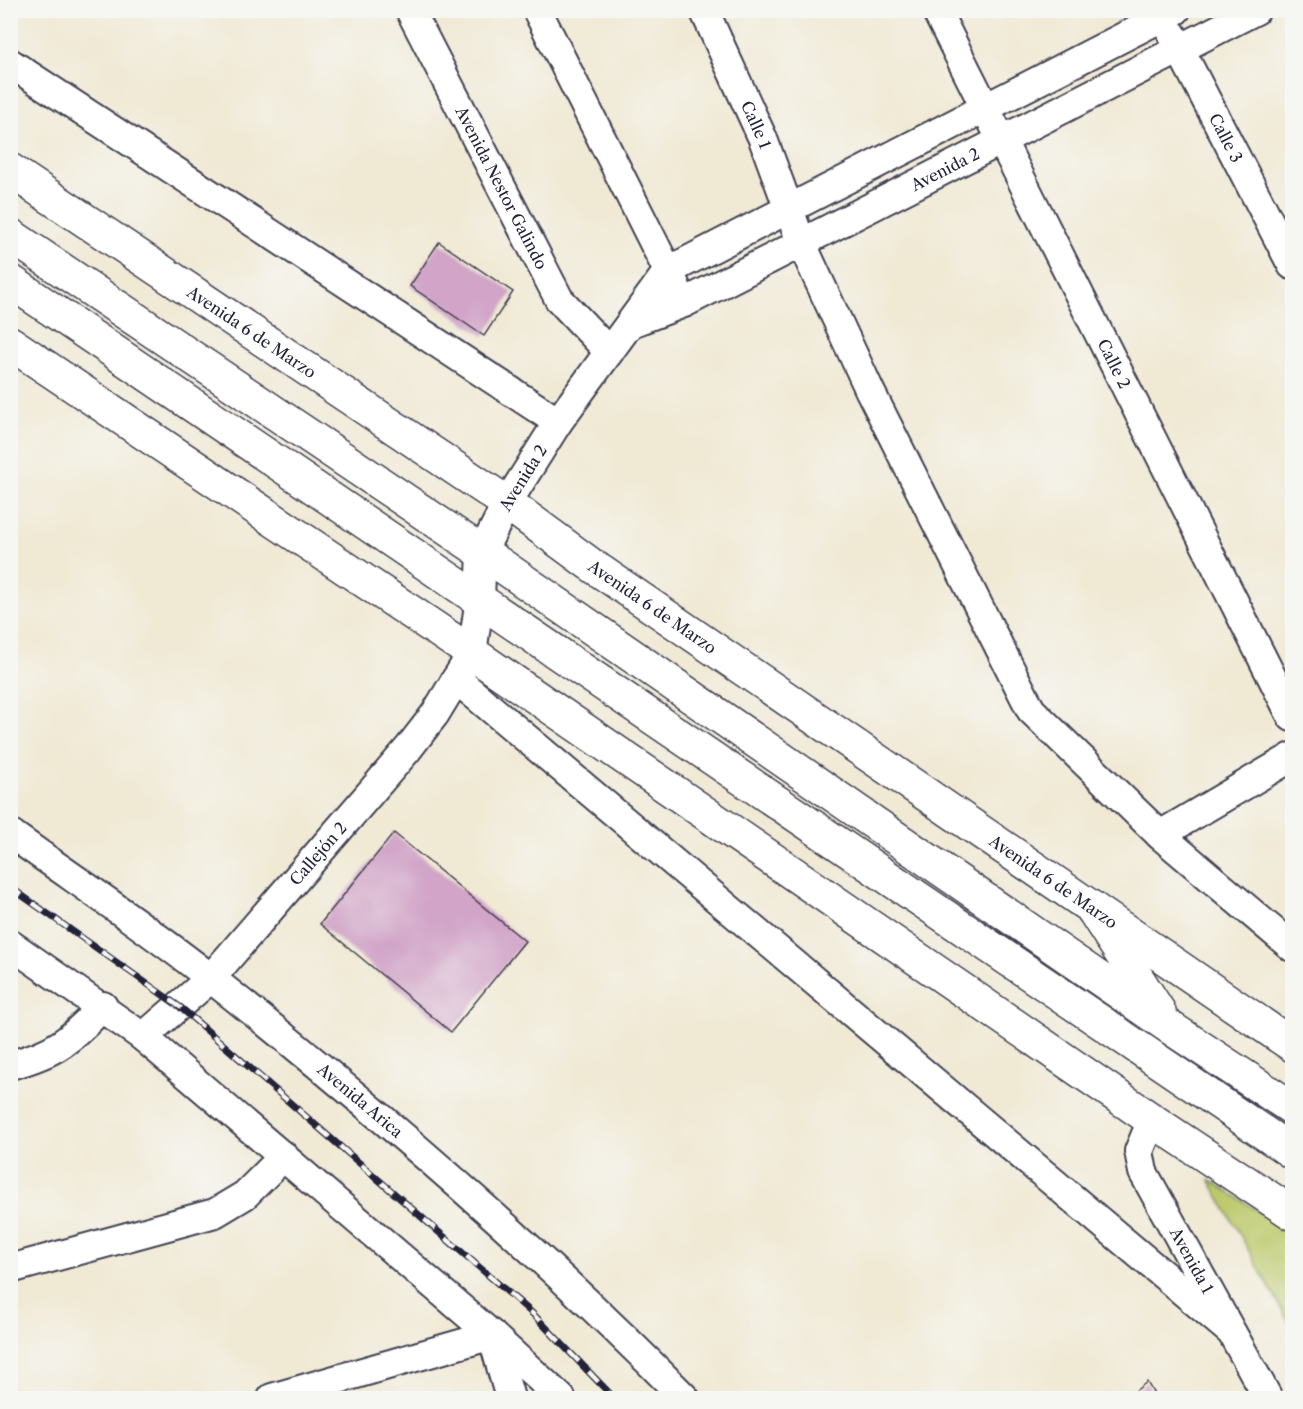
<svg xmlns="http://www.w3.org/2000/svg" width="1303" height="1409" viewBox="0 0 1303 1409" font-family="'Libre Caslon Text',serif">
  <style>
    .green { fill: #bbc96b; stroke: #6e7653; stroke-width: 1.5 }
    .building { fill: #d1a4c8 }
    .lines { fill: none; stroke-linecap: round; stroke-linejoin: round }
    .minor-casing { stroke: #414052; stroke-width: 32 }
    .major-casing { stroke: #414052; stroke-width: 36 }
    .highway-casing { stroke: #414052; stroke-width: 36 }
    .minor { stroke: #fff; stroke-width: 28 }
    .major { stroke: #fff; stroke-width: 33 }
    .highway { stroke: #fff; stroke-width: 33 }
    .rail-casing { stroke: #22223b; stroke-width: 7 }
    .rail { stroke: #f6f6f2; stroke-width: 4.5; stroke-dasharray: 14; stroke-linecap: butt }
    .labels { text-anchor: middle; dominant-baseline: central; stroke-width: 6; stroke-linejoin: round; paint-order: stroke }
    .street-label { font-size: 16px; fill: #22223b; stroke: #f6f6f2 }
  </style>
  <rect width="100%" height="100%" fill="#f6f6f2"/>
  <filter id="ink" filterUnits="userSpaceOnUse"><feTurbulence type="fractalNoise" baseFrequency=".0167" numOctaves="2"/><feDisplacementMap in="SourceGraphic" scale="12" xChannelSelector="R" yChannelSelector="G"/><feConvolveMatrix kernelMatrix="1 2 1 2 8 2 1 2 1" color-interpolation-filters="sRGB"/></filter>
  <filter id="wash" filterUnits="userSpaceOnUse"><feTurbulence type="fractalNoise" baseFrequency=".008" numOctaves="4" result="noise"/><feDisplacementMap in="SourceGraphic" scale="24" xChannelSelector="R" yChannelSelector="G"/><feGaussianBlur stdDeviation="1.35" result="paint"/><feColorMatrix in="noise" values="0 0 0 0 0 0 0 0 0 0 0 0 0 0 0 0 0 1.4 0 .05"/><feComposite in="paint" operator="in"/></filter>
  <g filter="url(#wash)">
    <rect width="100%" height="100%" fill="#f0e9d4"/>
    <path class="green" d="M1209 1179 1292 1233V1328Z"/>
    <g id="blocks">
      <path class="building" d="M439 242 513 292 484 336 410 286Z
        M394 833 525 941 451 1032 320 924Z
        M1147 1382 1156 1398H1126Z"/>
    </g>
  </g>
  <g filter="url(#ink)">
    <use href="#blocks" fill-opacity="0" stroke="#414052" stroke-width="1.5"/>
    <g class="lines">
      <g class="minor-casing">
        <g id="minor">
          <path id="s1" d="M410 10 559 299 609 352"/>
          <path d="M537 10 676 287"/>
          <path id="s2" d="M704 10 763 139 801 242 870 391 1031 710 1160 835 1292 947"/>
          <path id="s3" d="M936 10 1292 717"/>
          <path id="s4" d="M1172 34 1292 265"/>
          <path d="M10 63 558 422"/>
          <path id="s5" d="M631 323 684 303 1256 10"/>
          <path d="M456 679 1230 1331"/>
          <path id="s6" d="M10 833C78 882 148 928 213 980 377 1110 538 1249 685 1398"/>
          <path d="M1160 835 1292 757"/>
          <path d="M10 944 143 1037 492 1335 561 1398"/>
          <path id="s7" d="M143 1037 211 978 408 749 435 714 472 653 480 598 482 552 507 503 558 422 668 271 1176 10"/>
          <path d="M10 1065C57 1053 70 1040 103 1006"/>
          <path id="s8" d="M1152 1120 1139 1151 1143 1172 1268 1398"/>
          <path d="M10 1269 215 1213 245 1195 284 1156"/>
          <path d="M272 1398 492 1335 510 1398"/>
        </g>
      </g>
      <g class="major-casing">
        <g id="major">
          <path id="s9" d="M10 170 507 503 590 564 1292 1045"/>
          <path d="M10 343 472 653 1152 1120 1292 1213"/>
        </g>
      </g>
      <g class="highway-casing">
        <path id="highway" d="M10 235 482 552 1168 1026 1292 1108
          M10 281 1292 1152
          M1092 908 1159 1012"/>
      </g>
      <use href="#minor" class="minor"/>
      <use href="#major" class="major"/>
      <use href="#highway" class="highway"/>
      <g class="rail-casing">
        <path id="rail" d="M10 887 180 1007 533 1314 614 1398"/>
      </g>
      <use href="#rail" class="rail"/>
    </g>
  </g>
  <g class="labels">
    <g class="street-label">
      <text stroke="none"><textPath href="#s2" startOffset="126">Calle 1</textPath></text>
      <text stroke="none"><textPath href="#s4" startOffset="117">Calle 3</textPath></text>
      <text stroke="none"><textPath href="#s5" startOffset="350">Avenida 2</textPath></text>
      <text stroke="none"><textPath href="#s1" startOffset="200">Avenida Nestor Galindo</textPath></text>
      <text stroke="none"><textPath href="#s9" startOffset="291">Avenida 6 de Marzo</textPath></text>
      <text stroke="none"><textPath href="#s3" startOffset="396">Calle 2</textPath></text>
      <text stroke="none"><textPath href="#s7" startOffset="694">Avenida 2</textPath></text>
      <text stroke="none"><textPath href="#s9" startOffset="777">Avenida 6 de Marzo</textPath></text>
      <text stroke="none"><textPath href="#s7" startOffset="254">Callejón 2</textPath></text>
      <text stroke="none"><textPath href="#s9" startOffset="1263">Avenida 6 de Marzo</textPath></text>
      <text stroke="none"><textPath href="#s6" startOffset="441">Avenida Arica</textPath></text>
      <text stroke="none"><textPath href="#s8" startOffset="156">Avenida 1</textPath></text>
    </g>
  </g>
  <rect width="1303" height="1409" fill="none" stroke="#f6f6f2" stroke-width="36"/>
</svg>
